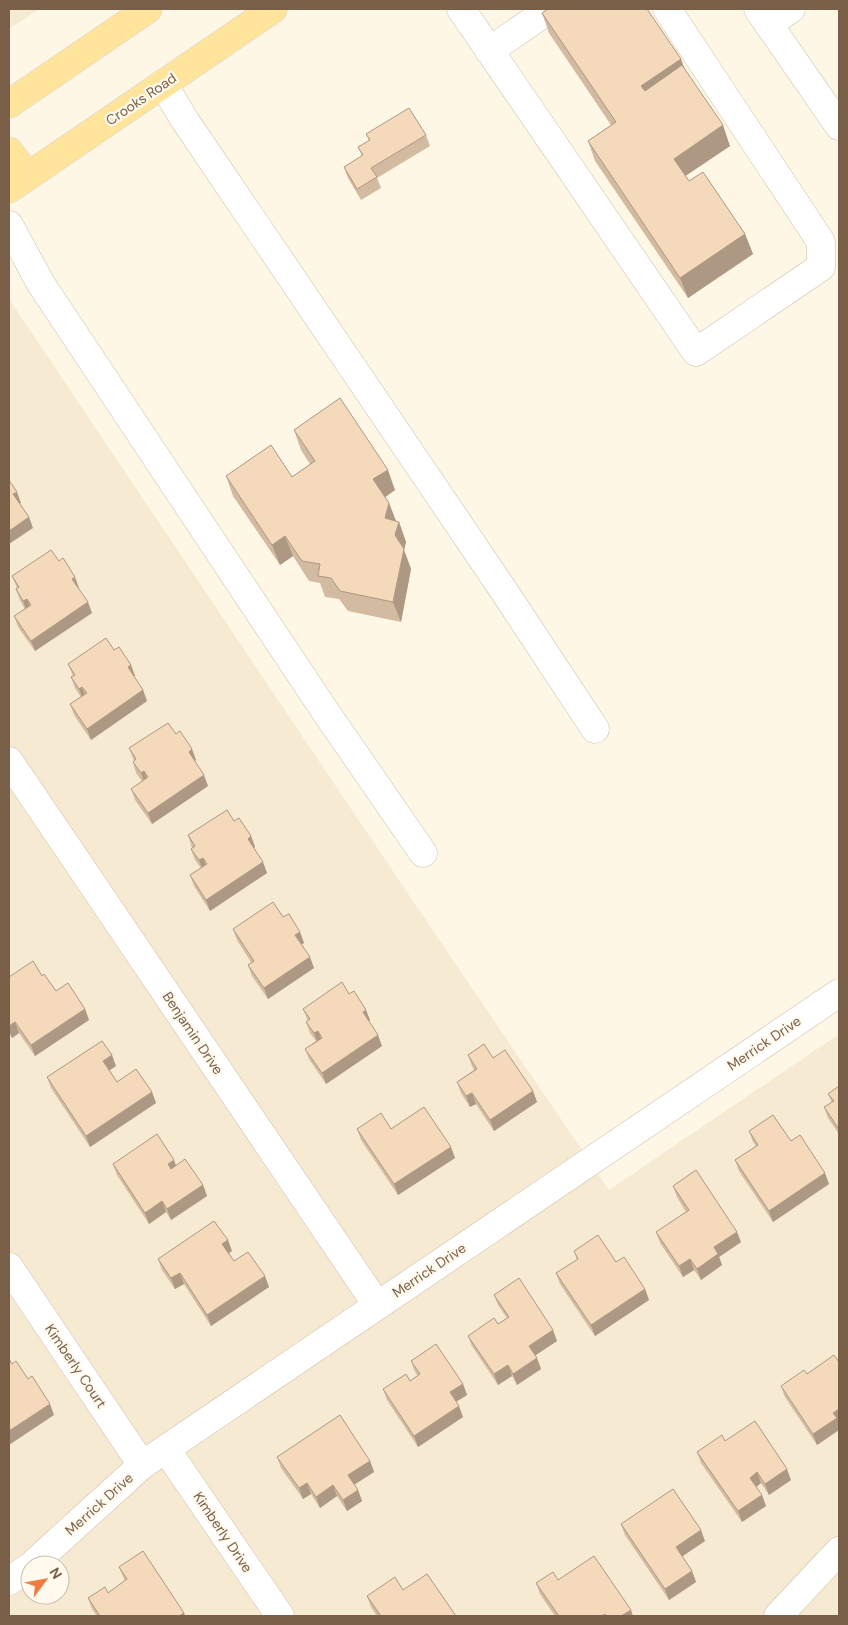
<svg xmlns="http://www.w3.org/2000/svg" width="848" height="1625" viewBox="0 0 848 1625" font-family="'DM Sans',sans-serif">
  <style>
    .residential { fill: #f6ead3; fill-rule: evenodd }
    .lines { fill: none; stroke-linecap: round; stroke-linejoin: round }
    .minor-casing { stroke: #d0bfaa; stroke-width: 29 }
    .major-casing { stroke: #dcd5cf; stroke-width: 29 }
    .minor { stroke: #fff; stroke-width: 28 }
    .major { stroke: #ffe59b; stroke-width: 28 }
    .wall { fill: #d3bba1 }
    .shaded-wall { fill: #ac9883 }
    .building { fill: #f5d9bb; stroke: #ac9883 }
    .labels { text-anchor: middle; dominant-baseline: central; stroke-width: 4.5; stroke-linejoin: round; paint-order: stroke }
    .street-label { font-size: 14px; fill: #795f48; stroke: #fffaed }
  </style>
  <rect width="100%" height="100%" fill="#fef7e5"/>
  <path class="residential" d="M9 9H39L9 29Z
    M9 299 417 907 609 1190 839 1034V1616H9ZM30 1565H60V1595H30Z"/>
  <g class="lines">
    <g class="minor-casing">
      <path id="minor" d="M461 9 696 352 821 267V242L667 9
        M758 9 839 126
        M768 24 791 9
        M489 51 550 9
        M163 84 184 119 504 591 595 729
        M9 225 41 284 325 711 423 853
        M9 761 377 1305
        M9 1267 142 1465
        M166 1449 280 1616
        M32 1565 142 1465 839 993
        M9 1581 30 1567
        M778 1616 839 1551"/>
    </g>
    <g class="major-casing">
      <path id="major" d="M9 104 148 9
        M9 151 21 167 31 173
        M9 189 273 9"/>
    </g>
    <use href="#minor" class="minor"/>
    <use href="#major" class="major"/>
  </g>
  <path class="wall" d="M542 13 681 59 684 68 730 146 685 176 689 181 745 234 753 254 688 298 595 161 588 141 611 125 549 33Z
    M366 134 426 135 430 146 377 178 381 188 361 200 348 178 344 167 362 156 358 147 369 141Z
    M294 430 395 490 385 497 389 503 396 521 399 522 406 542 404 550 411 569 401 622 348 611 339 599 325 597 320 583 309 581 293 556 280 565 233 496 226 476 292 477 310 464 301 450Z
    M59 561 79 588H78L92 613 35 651 18 627 14 616 25 609 20 600 16 589 17 588 12 576Z
    M114 650 131 665 135 676 134 677 143 690 147 701 91 740 74 715 70 704 81 697 75 688 71 677 73 676 68 664Z
    M176 734 196 760 195 761 208 786 152 824 135 800 131 789 142 781 136 773 133 762 134 761 129 748Z
    M234 821 251 836 255 847 254 848 267 873 210 911 194 886 190 875 201 868 195 860 191 849 192 848 188 835Z
    M283 917 300 932 304 943 302 944 314 968 268 999 252 976 248 965 251 962 237 940 233 929Z
    M42 976 56 991 85 1009 89 1020 35 1056 19 1033 12 1038 9 1033V977Z
    M349 994 370 1020 369 1021 382 1046 326 1084 309 1059 305 1049 316 1041 310 1033 306 1022 308 1021 303 1009Z
    M468 1055 493 1058 533 1091 537 1102 494 1131 476 1104 470 1107 461 1093 457 1082 474 1070 472 1066Z
    M116 1066 109 1070 117 1082 156 1103 90 1147 51 1088 47 1077Z
    M839 1086V1134L828 1118 824 1107 832 1103 828 1094Z
    M357 1129H391L455 1158 398 1195 361 1140Z
    M749 1131 791 1141 829 1184 773 1222 739 1171 735 1160 756 1146 753 1142Z
    M113 1164 176 1165 203 1185 207 1196 171 1220 166 1212 149 1224 117 1175Z
    M673 1186 741 1242 719 1257 722 1265 701 1280 694 1270 683 1277 660 1243 656 1232 686 1212 677 1197Z
    M232 1251 229 1253 234 1261 269 1287 211 1326 184 1284 175 1289 162 1270 158 1259Z
    M574 1251 645 1289 649 1300 595 1336 560 1284 556 1273 577 1260Z
    M494 1295 557 1341 535 1355 541 1369 517 1385 512 1376 498 1385 472 1346 468 1336 498 1324 507 1318 498 1305Z
    M411 1361 463 1384 467 1395 456 1402 463 1417 418 1447 387 1400 383 1389 410 1381 418 1376 415 1372Z
    M781 1386 839 1423V1430L817 1445 785 1397Z
    M725 1441 791 1480 769 1495 761 1483 756 1487 766 1506 742 1522 701 1463 697 1452Z
    M277 1457 370 1461 374 1472 354 1485 358 1490 362 1501 347 1511 337 1496 320 1508 311 1494 303 1499 281 1468Z
    M621 1524 705 1541 682 1556 692 1571 696 1582 669 1600 625 1535Z
    M119 1567 184 1613 185 1616H97L92 1609 88 1598 108 1593 125 1581Z
    M558 1580 633 1616H555L540 1594 536 1583Z
    M403 1590 456 1616H377L371 1607 367 1596Z"/>
  <path class="shaded-wall" d="M681 59 688 79 648 106 641 86Z
    M723 125 730 146 681 179 674 159Z
    M745 234 753 254 688 298 680 278Z
    M388 470 395 490 381 500 373 479Z
    M17 492 21 503 17 505 13 494Z
    M389 503 397 524 385 518Z
    M29 517 33 528 9 544V531Z
    M399 522 406 542 404 550 411 569 401 622 393 602 395 535Z
    M285 536 293 556 280 565 272 545Z
    M75 577 79 588 76 590 72 579Z
    M27 599 31 610 27 612 23 601Z
    M88 602 92 613 35 651 31 641Z
    M131 665 135 676 132 678 128 667Z
    M82 687 86 697 83 700 79 689Z
    M143 690 147 701 91 740 87 729Z
    M192 749 196 760 193 763 189 752Z
    M144 771 148 782 145 784 141 773Z
    M204 775 208 786 152 824 148 813Z
    M251 836 255 847 252 850 248 839Z
    M203 858 207 869 203 871 199 860Z
    M263 862 267 873 210 911 206 900Z
    M300 932 304 943 299 946 295 935Z
    M310 957 314 968 268 999 264 988Z
    M85 1009 89 1020 35 1056 31 1045Z
    M366 1010 370 1020 367 1023 363 1012Z
    M15 1022 19 1033 12 1038 9 1030V1026Z
    M318 1031 322 1042 318 1044 314 1033Z
    M378 1035 382 1046 326 1084 322 1073Z
    M112 1055 116 1066 107 1072 103 1061Z
    M533 1091 537 1102 494 1131 490 1120Z
    M152 1092 156 1103 90 1147 86 1136Z
    M472 1093 476 1104 470 1107 466 1096Z
    M451 1147 455 1158 398 1195 394 1184Z
    M174 1160 178 1171 172 1175 168 1164Z
    M825 1173 829 1184 773 1222 769 1211Z
    M203 1185 207 1196 171 1220 167 1209Z
    M162 1201 166 1212 149 1224 145 1213Z
    M737 1232 741 1242 719 1257 722 1265 701 1280 697 1269 714 1247Z
    M228 1240 232 1251 226 1255 222 1244Z
    M690 1259 694 1270 683 1277 679 1266Z
    M180 1273 184 1284 175 1289 171 1278Z
    M265 1276 269 1287 211 1326 207 1315Z
    M645 1289 649 1300 595 1336 591 1325Z
    M553 1330 557 1341 533 1357 529 1346Z
    M537 1358 541 1369 517 1385 513 1374Z
    M508 1365 512 1376 498 1385 494 1374Z
    M463 1384 467 1395 454 1403 450 1392Z
    M50 1404 54 1415 9 1445V1431Z
    M459 1406 463 1417 418 1447 414 1436Z
    M839 1409V1430L817 1445 813 1434 833 1413Z
    M370 1461 374 1472 352 1486 348 1475Z
    M787 1469 791 1480 769 1495 765 1484Z
    M757 1472 761 1483 754 1489 750 1478Z
    M307 1483 311 1494 303 1499 299 1488Z
    M333 1485 337 1496 320 1508 316 1497Z
    M358 1490 362 1501 347 1511 343 1500Z
    M762 1495 766 1506 742 1522 738 1511Z
    M701 1530 705 1541 680 1558 676 1547Z
    M692 1571 696 1582 669 1600 665 1589Z
    M631 1610 633 1616H621Z
    M184 1613 185 1616H179Z"/>
  <path class="building" d="M548 9H647L681 59 641 86 645 91 682 65 723 125 674 159 689 181 703 172 745 234 680 278 588 141 616 122 542 13Z
    M409 108 426 135 371 168 377 177 357 189 344 167 363 155 358 147 370 140 366 134Z
    M340 398 388 470 373 479 389 503 385 518 399 522 395 535 404 549 393 602 340 591 331 578 318 576 320 564 302 561 285 536 272 545 226 476 271 445 292 477 315 461 294 430Z
    M9 480 17 492 13 494 29 517 9 531Z
    M51 550 59 561 63 558 75 577 72 579 88 602 31 641 14 616 31 605 27 599 23 601 16 589 19 587 12 576Z
    M106 638 114 650 119 647 131 665 128 667 143 690 87 729 70 704 87 693 82 687 79 689 71 677 75 675 68 664Z
    M168 723 176 734 180 731 192 749 189 752 204 775 148 813 131 789 148 777 144 771 141 773 133 762 136 759 129 748Z
    M227 810 234 821 239 818 251 836 248 839 263 862 206 900 190 875 207 864 203 858 199 860 191 849 195 846 188 835Z
    M273 902 283 917 289 914 300 932 295 935 310 957 264 988 248 965 254 961 233 929Z
    M33 961 42 976 44 974 56 991 68 983 85 1009 31 1045 15 1022 9 1026V977Z
    M342 982 349 994 354 991 366 1010 363 1012 378 1035 322 1073 305 1049 322 1038 318 1031 314 1033 306 1022 310 1019 303 1009Z
    M102 1041 112 1055 103 1061 117 1082 136 1069 152 1092 86 1136 47 1077Z
    M484 1044 493 1058 505 1050 533 1091 490 1120 472 1093 466 1096 457 1082 477 1069 468 1055Z
    M839 1086V1129L824 1107 834 1101 828 1094Z
    M424 1107 451 1147 394 1184 357 1129 381 1113 391 1129Z
    M773 1115 791 1141 800 1135 825 1173 769 1211 735 1160 758 1145 749 1131Z
    M157 1134 174 1160 168 1164 171 1169 185 1159 203 1185 167 1209 162 1201 145 1213 113 1164Z
    M696 1170 737 1232 714 1247 718 1254 697 1269 690 1259 679 1266 656 1232 689 1210 673 1186Z
    M214 1221 228 1240 222 1244 234 1261 248 1252 265 1276 207 1315 180 1273 171 1278 158 1259Z
    M598 1235 616 1262 624 1257 645 1289 591 1325 556 1273 578 1259 574 1251Z
    M519 1278 553 1330 529 1346 537 1358 513 1374 508 1365 494 1374 468 1336 494 1318 498 1324 509 1317 494 1295Z
    M436 1344 463 1384 450 1392 459 1406 414 1436 383 1389 406 1374 410 1381 420 1374 411 1361Z
    M834 1355 839 1362V1409L833 1413 837 1418 813 1434 781 1386 804 1370 807 1374Z
    M9 1359 12 1364 16 1361 28 1379 32 1376 50 1404 9 1431Z
    M340 1415 370 1461 348 1475 358 1490 343 1500 333 1485 316 1497 307 1483 299 1488 277 1457Z
    M755 1421 787 1469 765 1484 757 1472 750 1478 762 1495 738 1511 697 1452 722 1435 725 1441Z
    M673 1489 701 1530 676 1547 692 1571 665 1589 621 1524Z
    M143 1551 184 1613 179 1616H100L88 1598 105 1587 108 1593 127 1579 119 1567Z
    M594 1556 631 1610 621 1616H606L605 1614 602 1616H559L536 1583 553 1572 558 1580Z
    M427 1574 456 1616H381L367 1596 395 1577 403 1590Z"/>
  <g class="labels">
    <g class="street-label">
      <text transform="translate(141 99) rotate(-34)">Crooks Road</text>
      <text transform="translate(193 1033) rotate(56)">Benjamin Drive</text>
      <text transform="translate(764 1043) rotate(-34)">Merrick Drive</text>
      <text transform="translate(429 1270) rotate(-34)">Merrick Drive</text>
      <text transform="translate(76 1366) rotate(56)">Kimberly Court</text>
      <text transform="translate(99 1504) rotate(-42)">Merrick Drive</text>
      <text transform="translate(223 1532) rotate(56)">Kimberly Drive</text>
    </g>
  </g>
  <rect width="848" height="1625" fill="none" stroke="#795f48" stroke-width="20"/>
  <g transform="translate(45 1580) rotate(58)"><circle r="24" fill="#fffaed" stroke="#c9bcab"/>
  <path d="M0-4L9 19L0 12L-9 19Z" fill="#f07c42"/>
  <text y="-8" font-size="14" font-weight="bold" text-anchor="middle" fill="#795f48">N</text>
  </g>
</svg>
